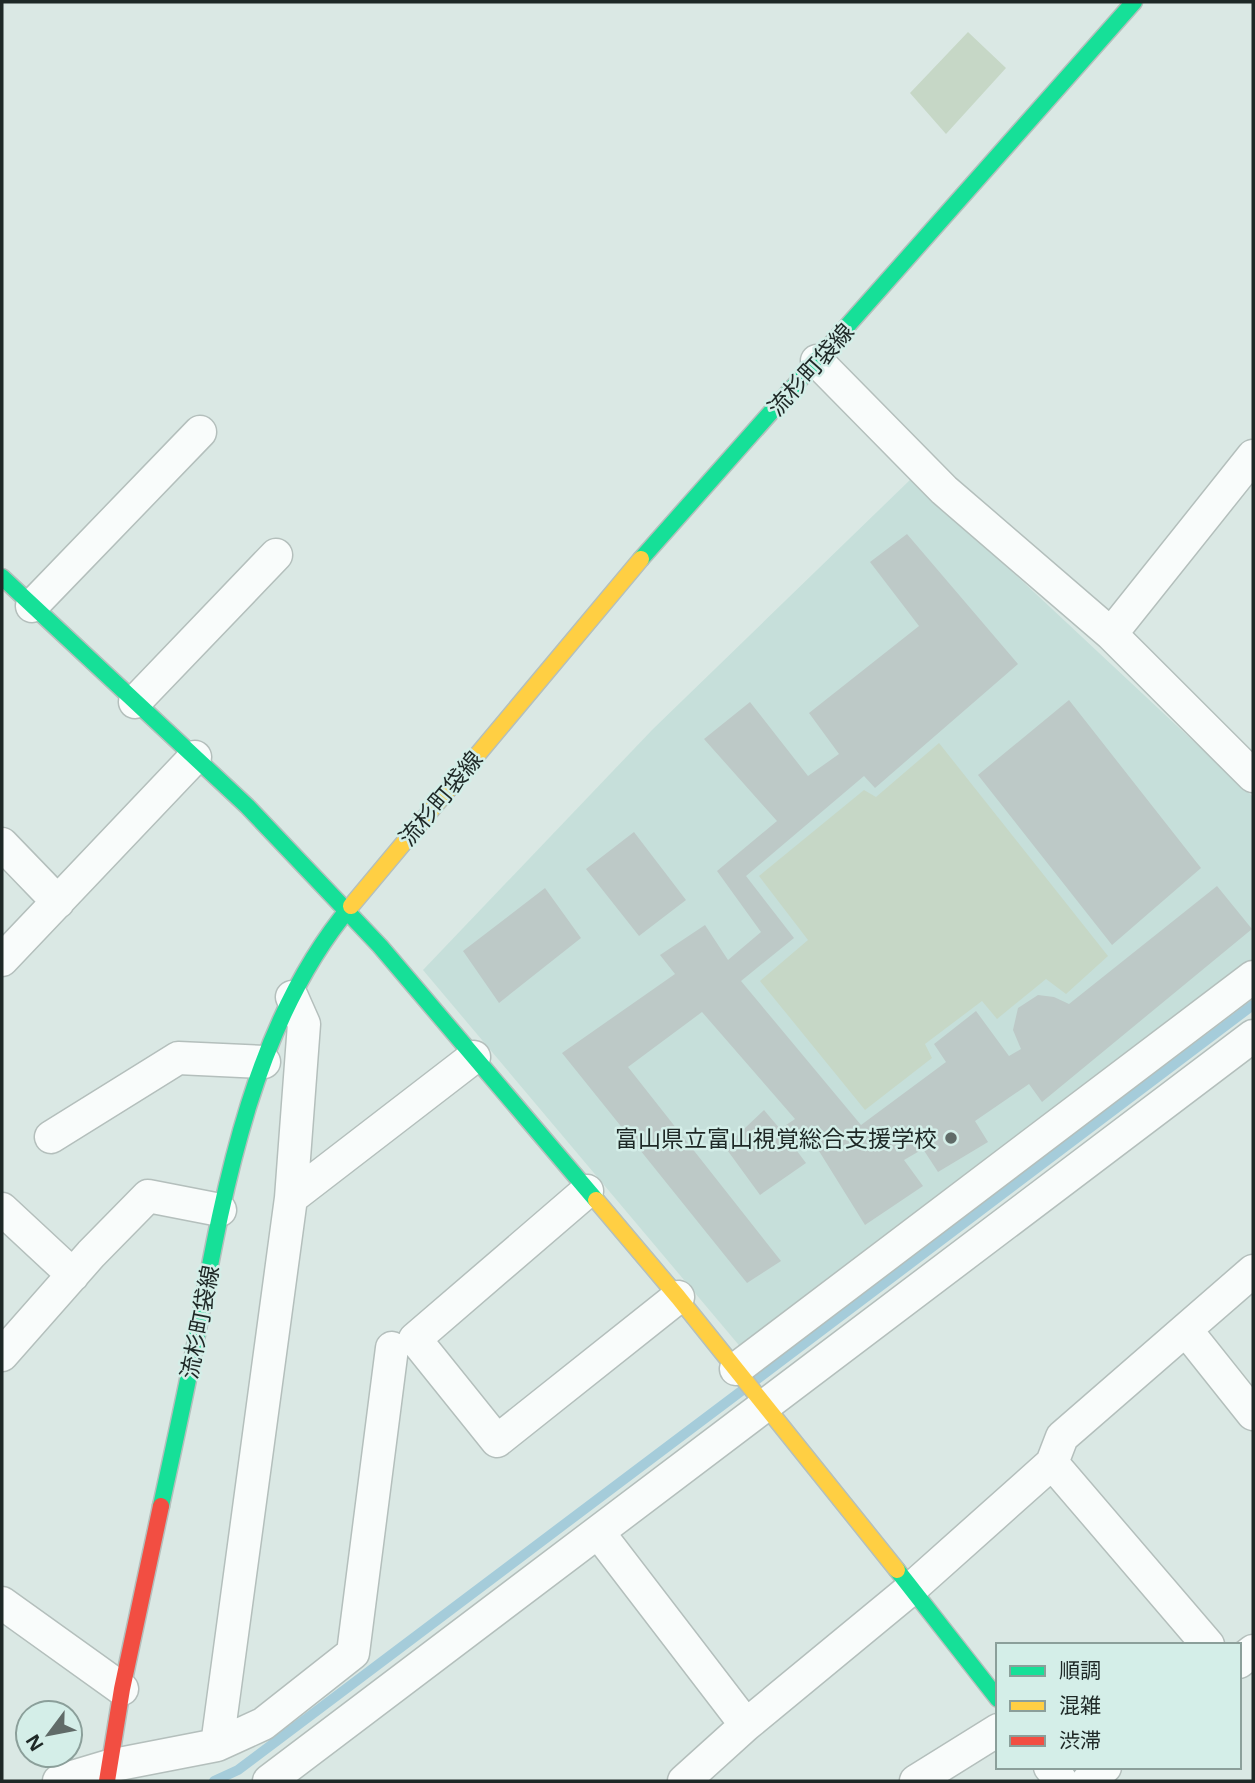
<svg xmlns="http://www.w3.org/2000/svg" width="1255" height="1783" viewBox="0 0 1255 1783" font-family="'Noto Sans','Noto Sans JP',sans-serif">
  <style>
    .built { fill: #c6dfda }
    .green { fill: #c6d7c6 }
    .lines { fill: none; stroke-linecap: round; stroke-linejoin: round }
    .stream { stroke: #a5ccda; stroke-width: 10 }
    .building { fill: #bdc9c7 }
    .street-casing { stroke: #b4bfbc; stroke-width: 35 }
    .fast-casing { stroke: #b4bfbc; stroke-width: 19 }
    .slow-casing { stroke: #b4bfbc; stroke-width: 19 }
    .jam-casing { stroke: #b4bfbc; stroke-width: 19 }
    .street { stroke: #f9fcfb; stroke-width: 32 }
    .fast { stroke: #16e098; stroke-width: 16 }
    .slow { stroke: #ffcf43; stroke-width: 16 }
    .jam { stroke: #f24e42; stroke-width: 16 }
    .poi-dot { fill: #606b68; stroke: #d4eee8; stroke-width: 2.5 }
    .labels { text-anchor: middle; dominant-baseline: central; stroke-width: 5; stroke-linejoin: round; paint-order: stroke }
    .street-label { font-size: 23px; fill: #1e2826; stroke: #d4eee8 }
    .poi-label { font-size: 23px; fill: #1e2826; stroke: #d4eee8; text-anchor: end }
  </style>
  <rect width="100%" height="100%" fill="#dae8e4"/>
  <path class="built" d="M912 478 1253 797V962L743 1350 423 970 653 729Z"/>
  <path class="green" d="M968 32 1006 68 946 134 910 93Z
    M939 743 1108 956 1066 994 1046 979 997 1019 982 1001 925 1044 932 1058 865 1110 760 981 808 940 759 876 864 790 876 797Z"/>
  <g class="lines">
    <path class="stream" d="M756 1380 1253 1005
      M214 1781 238 1770 744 1389"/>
  </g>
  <path class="building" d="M907 534 1018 664 875 788 864 776 746 876 794 938 741 981 861 1125 946 1062 934 1044 976 1011 1009 1056 1021 1049 1013 1030 1018 1008 1038 995 1054 997 1069 1004 1217 886 1252 929 1042 1102 1029 1084 975 1121 988 1142 938 1172 923 1149 904 1160 923 1186 865 1225 809 1135 794 1147 806 1163 760 1195 725 1147 764 1110 780 1129 795 1119 702 1012 628 1067 781 1261 747 1283 562 1053 675 974 660 955 705 925 728 960 761 932 717 871 777 821 704 739 750 702 808 776 839 754 809 713 919 626 870 562Z
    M1069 700 1201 868 1112 945 978 775Z
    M634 832 686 900 639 936 586 869Z
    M545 888 581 938 499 1003 463 951Z"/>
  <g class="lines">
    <g class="street-casing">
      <path id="street" d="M817 361 944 490 1111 634 1253 456
        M32 606 200 432
        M1111 634 1253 776
        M135 702 276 555
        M2 844 58 902
        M2 960 195 757
        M51 1137 178 1058 264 1062
        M587 1191 415 1339 497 1441 678 1297
        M291 1198 304 1024 292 997
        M2 1209 73 1275
        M1186 1330 1253 1414
        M392 1348 353 1653 263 1724 217 1745 291 1198 474 1057
        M2 1355 91 1254 148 1196 220 1210
        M736 1369 1253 977
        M1052 1463 1208 1645
        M598 1532 746 1725 912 1588 1052 1463 1062 1437 1253 1271
        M2 1603 122 1689
        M1239 1662 1253 1651
        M1050 1767 1061 1781
        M59 1781 109 1766 217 1745
        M269 1781 1253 1036
        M684 1781 746 1725
        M916 1781 998 1730
        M1088 1781 1105 1767"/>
    </g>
    <g class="fast-casing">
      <path id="fast" d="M641 559 1134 2
        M2 577 247 806 380 946 596 1200
        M161 1506C173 1451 185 1396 196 1340 223 1194 252 1023 351 906
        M897 1570 998 1699"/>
    </g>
    <g class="slow-casing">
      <path id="slow" d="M351 906 641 559
        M596 1200 678 1297 897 1570"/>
    </g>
    <g class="jam-casing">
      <path id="jam" d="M107 1781 122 1689 161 1506"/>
    </g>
    <use href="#street" class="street"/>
    <use href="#fast" class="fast"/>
    <use href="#slow" class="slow"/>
    <use href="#jam" class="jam"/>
  </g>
  <circle class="poi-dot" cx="951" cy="1138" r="7"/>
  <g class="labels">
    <g class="street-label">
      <text transform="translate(810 369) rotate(-48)">流杉町袋線</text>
      <text transform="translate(440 798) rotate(-50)">流杉町袋線</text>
      <text transform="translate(199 1322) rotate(-79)">流杉町袋線</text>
    </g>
    <g class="poi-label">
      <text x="937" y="1138">富山県立富山視覚総合支援学校</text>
    </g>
  </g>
  <rect width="1255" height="1783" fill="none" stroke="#1e2826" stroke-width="7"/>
  <rect x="996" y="1643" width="245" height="126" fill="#d4eee8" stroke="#8b9f9a" stroke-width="2"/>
  <rect x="1010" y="1666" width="35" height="10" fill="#16e098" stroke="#8b9f9a" stroke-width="2"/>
  <text x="1059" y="1678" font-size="21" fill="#1e2826">順調</text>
  <rect x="1010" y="1701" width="35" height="10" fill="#ffcf43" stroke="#8b9f9a" stroke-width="2"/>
  <text x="1059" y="1713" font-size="21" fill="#1e2826">混雑</text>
  <rect x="1010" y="1736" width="35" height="10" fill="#f24e42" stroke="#8b9f9a" stroke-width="2"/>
  <text x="1059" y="1748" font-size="21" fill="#1e2826">渋滞</text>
  <g transform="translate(49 1734) rotate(238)"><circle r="33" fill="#d4eee8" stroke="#8b9f9a" stroke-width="2"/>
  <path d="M0-5L12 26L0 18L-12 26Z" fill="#606b68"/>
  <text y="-10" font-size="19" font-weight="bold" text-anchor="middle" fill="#1e2826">N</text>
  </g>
</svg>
